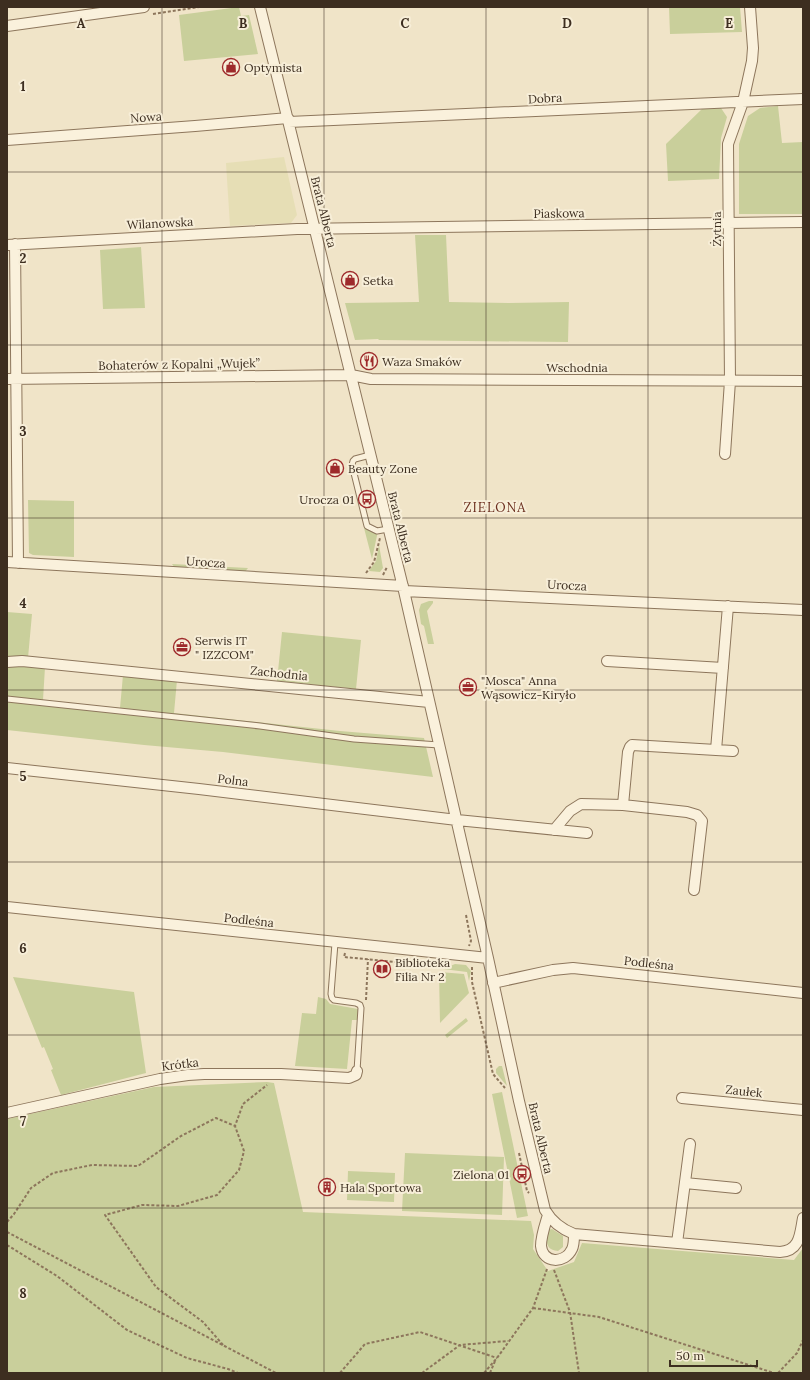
<svg xmlns="http://www.w3.org/2000/svg" width="810" height="1380" viewBox="0 0 810 1380" font-family="Lora,serif">
  <style>
    .farmland { fill: #e6deb5 }
    .green { fill: #c9cf9b }
    .lines { fill: none; stroke-linecap: round; stroke-linejoin: round }
    .service-casing { stroke: #8d765c; stroke-width: 7 }
    .minor-casing { stroke: #8d765c; stroke-width: 12 }
    .path { stroke: #8d765c; stroke-width: 2; stroke-dasharray: 3 2; stroke-linecap: butt }
    .service { stroke: #faf1dc; stroke-width: 5 }
    .minor { stroke: #faf1dc; stroke-width: 10 }
    .grid { fill: none; stroke: #3d2e20; stroke-width: 1; stroke-opacity: 0.55 }
    .labels { text-anchor: middle; dominant-baseline: central; stroke-width: 4; stroke-linejoin: round; paint-order: stroke }
    .poi-label { font-size: 12px; fill: #3d2e20; stroke: #f7eed8; text-anchor: start }
    .street-label { font-size: 12px; fill: #3d2e20; stroke: #f7eed8 }
    .neighbourhood-label { font-size: 13px; letter-spacing: 1px; fill: #6b2e1e; stroke: #f7eed8 }
    .grid-label { font-size: 13px; text-anchor: middle; font-weight: bold; fill: #3d2e20; stroke: #f7eed8; stroke-width: 4; stroke-linejoin: round; paint-order: stroke }
  </style>
  <rect width="100%" height="100%" fill="#f0e4c8"/>
  <path class="farmland" d="M284 157 297 215 291 223 230 226 226 163Z"/>
  <path class="green" d="M239 7 241 16 249 15 258 54 184 61 179 15Z
    M669 7H740L742 32 670 34Z
    M778 106 782 143 803 142V214H739V144L748 116 760 108Z
    M721 108 727 117 721 138 719 179 668 181 666 144 702 109Z
    M415 235H446L449 302 509 303 569 302 568 342 379 340 378 339 355 340 345 303 419 302Z
    M141 247 145 308 103 309 100 250Z
    M28 500 74 501V557L33 555 29 553Z
    M364 528 378 531 372 559Z
    M379 545 383 568 380 572 369 571 376 561Z
    M172 564 248 568 244 573 175 568Z
    M429 601H433V603L427 611 434 644H428L424 626 421 624 419 610 421 604Z
    M7 612 32 614 28 658 7 656Z
    M282 632 361 640 356 689 277 681Z
    M7 665 45 667 43 700 120 708 123 675 177 680 174 713 340 731 424 738 433 777 223 752 144 745 7 730Z
    M455 964 466 965 471 971 469 981 467 972 443 969Z
    M439 972 464 974 469 993 440 1023Z
    M13 977 134 992 146 1073 61 1095 51 1070 53 1069 44 1047 42 1048Z
    M318 997 326 999 330 1004 358 1009V1020H352L347 1069 295 1066 302 1013 316 1014Z
    M466 1018 468 1021 447 1038 445 1035Z
    M499 1066H502L507 1086 496 1073V1069Z
    M267 1082 274 1083 303 1212 531 1221 534 1235 533 1249 548 1271 574 1262 582 1243 794 1260 803 1248V1373H7V1119L154 1087Z
    M502 1092 528 1216 517 1218 492 1094Z
    M405 1153 504 1157 502 1215 402 1211Z
    M348 1171 395 1173 394 1202 347 1200Z
    M552 1229 563 1236V1247L558 1251C545 1250 546 1241 548 1230Z"/>
  <g class="lines">
    <g class="service-casing">
      <path id="service" d="M370 455 355 459 353 461 352 465 367 526 377 531 388 529
        M7 699 260 726 354 739 439 745
        M335 943 331 994 332 998 334 1000 356 1003 360 1005 361 1008 357 1071"/>
    </g>
    <g class="minor-casing">
      <path id="minor" d="M260 7 404 591 488 958 519 1101 545 1210C552 1222 561 1229 574 1234L780 1252C800 1251 800 1234 803 1218
        M7 26 144 7
        M289 122 803 99
        M7 140 195 126 288 118
        M15 244 18 563
        M7 245 297 229 803 222
        M7 379 351 375 371 379 803 381
        M725 454 730 381 728 144 743 102 752 61 753 48 750 7
        M7 562 403 586
        M404 591 803 610
        M607 661 723 668
        M7 662 22 661 429 702
        M716 750 728 606
        M7 768 199 789 457 820 587 833
        M623 805 628 752 630 747 632 745 733 751
        M554 830 570 811 581 804 623 805 687 812 697 815 702 821 694 890
        M7 907 488 958
        M493 983 553 970 573 968 803 993
        M682 1098 803 1110
        M7 1113 160 1079 188 1075 204 1074H281L349 1078 356 1075 357 1071
        M685 1183 736 1188
        M548 1215C545 1225 541 1236 541 1246 543 1264 565 1264 572 1249 574 1245 574 1239 574 1234
        M677 1243 690 1144"/>
    </g>
    <path class="path" d="M153 14 199 7
      M366 573 374 562 380 538
      M383 575 387 567
      M466 915 471 941 469 946
      M345 953 344 957 445 967 449 965
      M472 967V982L493 1074 505 1088
      M366 1000 368 959
      M519 1153 527 1191 529 1193
      M7 1222 14 1214 31 1188 53 1173 92 1165 138 1166 181 1136 216 1118 235 1126 243 1104 267 1085
      M7 1232 276 1373
      M7 1245 57 1276 127 1330 187 1358 228 1369 238 1373
      M554 1270 570 1312 579 1373
      M533 1308 599 1317 774 1373
      M223 1345 203 1322 156 1287 105 1215 142 1205 178 1206 217 1195 239 1170 244 1151 235 1126
      M340 1373 365 1344 420 1332 497 1358
      M422 1373 460 1345 508 1341
      M484 1373 497 1358 533 1308 547 1269
      M490 1373 495 1361
      M778 1373 797 1353 803 1340"/>
    <use href="#service" class="service"/>
    <use href="#minor" class="minor"/>
  </g>
  <path class="grid" d="M162 7V1373M324 7V1373M486 7V1373M648 7V1373M7 172H803M7 345H803M7 518H803M7 690H803M7 862H803M7 1035H803M7 1208H803"/>
  <defs>
    <g id="shop-ring" transform="scale(0.9)"><circle r="9.5" fill="#f7eed8" stroke="#9e2a2b" stroke-width="1.5"/><path d="M-5-2.5h2.3a2.7 3.5 0 0 1 5.4 0H5L5.5 6h-11ZM-1.5-2.5h3a1.5 2.3 0 0 0-3 0Z" fill="#9e2a2b"/></g>
    <g id="restaurant-ring" transform="scale(0.9)"><circle r="9.5" fill="#f7eed8" stroke="#9e2a2b" stroke-width="1.5"/><path d="M-5-6h1v4h1v-4h1v4h1v-4h1v5L-1.5 .5V6h-2V.5L-5-1ZM5-6V6H3V1.5H1.5Q1.5-4 5-6Z" fill="#9e2a2b"/></g>
    <g id="bus-ring" transform="scale(0.9)"><circle r="9.5" fill="#f7eed8" stroke="#9e2a2b" stroke-width="1.5"/><path d="M-5-6H5V4H4V6H2V4H-2V6H-4V4H-5ZM-3.5-4V0h7V-4ZM-3.5 1.2v1.5H-2V1.2ZM2 1.2v1.5H3.5V1.2Z" fill="#9e2a2b"/></g>
    <g id="office-ring" transform="scale(0.9)"><circle r="9.5" fill="#f7eed8" stroke="#9e2a2b" stroke-width="1.5"/><path d="M-6-3h4V-5.5h4V-3h4V5H-6ZM-1-4.5V-3h2v-1.5ZM-6 0V1H6V0Z" fill="#9e2a2b"/></g>
    <g id="library-ring" transform="scale(0.9)"><circle r="9.5" fill="#f7eed8" stroke="#9e2a2b" stroke-width="1.5"/><path d="M-6-4Q-3-5.5-.7-3.5V5Q-3 3-6 4ZM6-4Q3-5.5 .7-3.5V5Q3 3 6 4Z" fill="#9e2a2b"/></g>
    <g id="building-ring" transform="scale(0.9)"><circle r="9.5" fill="#f7eed8" stroke="#9e2a2b" stroke-width="1.5"/><path d="M-4-6H4V6H1V3H-1V6H-4ZM-2.5-4.3h1.7v1.8h-1.7ZM.8-4.3h1.7v1.8H.8ZM-2.5-1h1.7V.8h-1.7ZM.8-1h1.7V.8H.8Z" fill="#9e2a2b"/></g>
  </defs>
  <g fill-rule="evenodd">
    <use href="#shop-ring" x="231" y="67"/>
    <use href="#shop-ring" x="350" y="280"/>
    <use href="#restaurant-ring" x="369" y="361"/>
    <use href="#shop-ring" x="335" y="468"/>
    <use href="#bus-ring" x="367" y="499"/>
    <use href="#office-ring" x="182" y="647"/>
    <use href="#office-ring" x="468" y="687"/>
    <use href="#library-ring" x="382" y="969"/>
    <use href="#bus-ring" x="522" y="1174"/>
    <use href="#building-ring" x="327" y="1187"/>
  </g>
  <g class="labels">
    <g class="poi-label">
      <text x="244" y="67">Optymista</text>
      <text x="363" y="280">Setka</text>
      <text x="382" y="361">Waza Smaków</text>
      <text x="348" y="468">Beauty Zone</text>
      <text x="354" y="499" text-anchor="end">Urocza 01</text>
      <text x="195" y="640">Serwis IT<tspan x="195" dy="14">" IZZCOM"</tspan></text>
      <text x="481" y="680">"Mosca" Anna<tspan x="481" dy="14">Wąsowicz-Kiryło</tspan></text>
      <text x="395" y="962">Biblioteka<tspan x="395" dy="14">Filia Nr 2</tspan></text>
      <text x="509" y="1174" text-anchor="end">Zielona 01</text>
      <text x="340" y="1187">Hala Sportowa</text>
    </g>
    <g class="street-label">
      <text transform="translate(545 98) rotate(-3)">Dobra</text>
      <text transform="translate(146 117) rotate(-4)">Nowa</text>
      <text transform="translate(324 212) rotate(76)">Brata Alberta</text>
      <text transform="translate(559 213) rotate(-1)">Piaskowa</text>
      <text transform="translate(160 223) rotate(-3)">Wilanowska</text>
      <text transform="translate(716 229) rotate(-90)">Żytnia</text>
      <text transform="translate(179 364) rotate(-1)">Bohaterów z Kopalni „Wujek”</text>
      <text x="577" y="367">Wschodnia</text>
      <text transform="translate(401 527) rotate(76)">Brata Alberta</text>
      <text transform="translate(206 562) rotate(4)">Urocza</text>
      <text transform="translate(567 585) rotate(3)">Urocza</text>
      <text transform="translate(279 673) rotate(6)">Zachodnia</text>
      <text transform="translate(233 780) rotate(7)">Polna</text>
      <text transform="translate(249 920) rotate(6)">Podleśna</text>
      <text transform="translate(649 963) rotate(6)">Podleśna</text>
      <text transform="translate(180 1064) rotate(-7)">Krótka</text>
      <text transform="translate(744 1091) rotate(6)">Zaułek</text>
      <text transform="translate(541 1138) rotate(77)">Brata Alberta</text>
    </g>
    <g class="neighbourhood-label">
      <text x="495" y="507">ZIELONA</text>
    </g>
  </g>
  <g class="grid-label">
    <text x="81" y="28">A</text>
    <text x="243" y="28">B</text>
    <text x="405" y="28">C</text>
    <text x="567" y="28">D</text>
    <text x="729" y="28">E</text>
    <text x="23" y="91">1</text>
    <text x="23" y="263">2</text>
    <text x="23" y="436">3</text>
    <text x="23" y="608">4</text>
    <text x="23" y="781">5</text>
    <text x="23" y="953">6</text>
    <text x="23" y="1126">7</text>
    <text x="23" y="1298">8</text>
  </g>
  <rect width="810" height="1380" fill="none" stroke="#3d2e20" stroke-width="16"/>
  <path d="M670 1360v6h87v-6" fill="none" stroke="#3d2e20" stroke-width="2"/>
  <text x="676" y="1360" font-size="12" fill="#3d2e20" stroke="#f7eed8" stroke-width="3" paint-order="stroke">50 m</text>
</svg>
